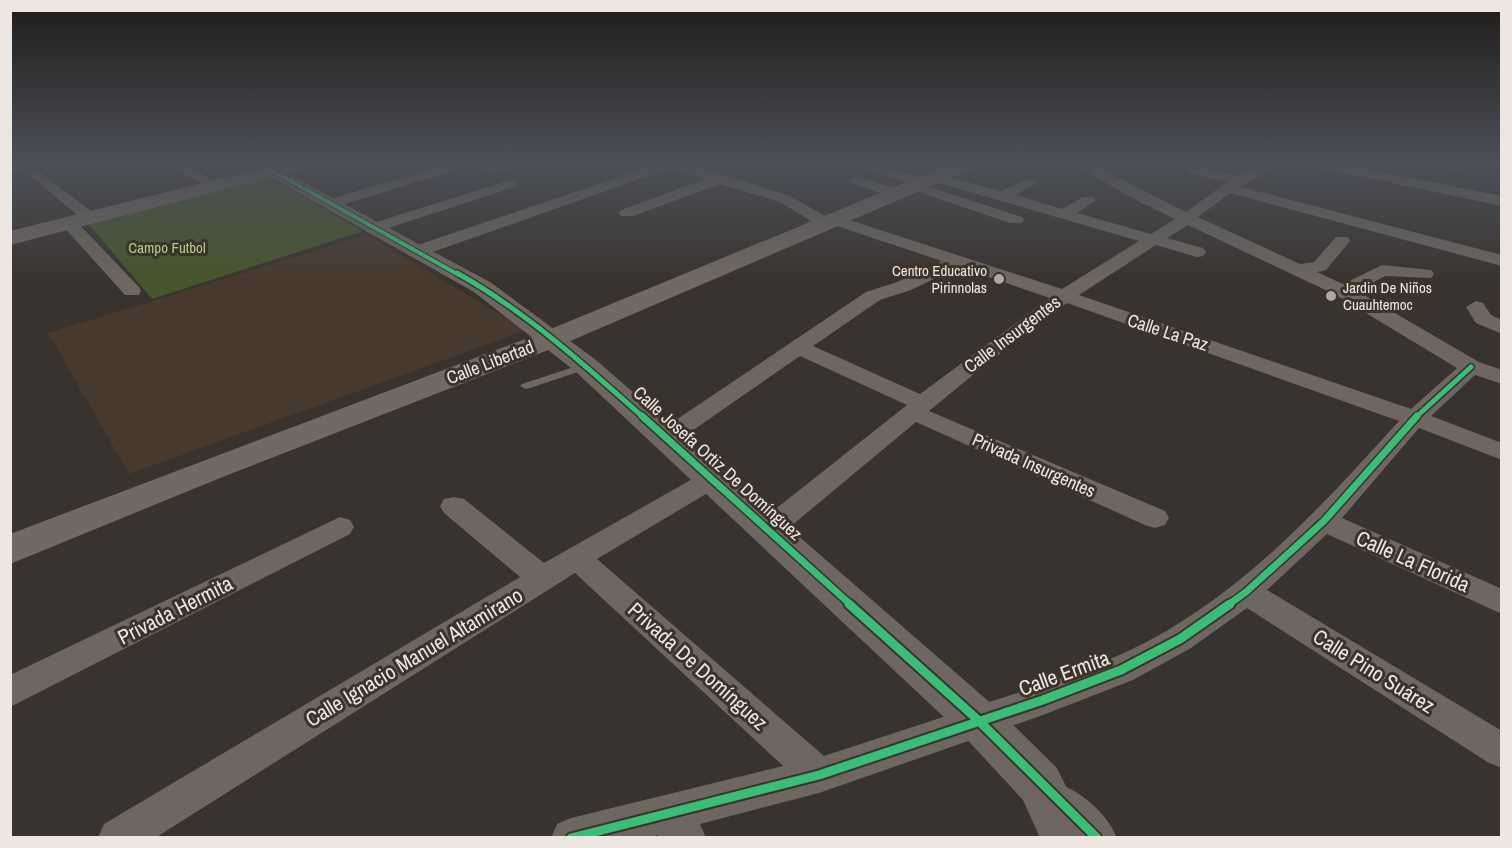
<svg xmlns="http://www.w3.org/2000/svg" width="1512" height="848" viewBox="0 0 1512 848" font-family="'Archivo Narrow',sans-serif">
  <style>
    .built { fill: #47392e }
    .green { fill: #46562c }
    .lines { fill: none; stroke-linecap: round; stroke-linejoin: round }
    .service { fill: #6d6661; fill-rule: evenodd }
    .minor { fill: #6d6661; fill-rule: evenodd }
    .tertiary { fill: #6d6661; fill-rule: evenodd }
    .secondary { fill: #716962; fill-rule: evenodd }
    .cycleway-far3-casing { stroke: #3c332b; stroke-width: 6 }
    .cycleway-far2-casing { stroke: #3c332b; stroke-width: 8 }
    .cycleway-far1-casing { stroke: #3c332b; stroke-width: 10 }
    .cycleway-casing { stroke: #3c332b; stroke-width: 13 }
    .cycleway-far3 { stroke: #3abd76; stroke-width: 4 }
    .cycleway-far2 { stroke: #3abd76; stroke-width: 5 }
    .cycleway-far1 { stroke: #3abd76; stroke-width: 7 }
    .cycleway { stroke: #3abd76; stroke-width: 9 }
    .poi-dot { fill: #aea7a3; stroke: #3c332b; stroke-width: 2 }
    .labels { text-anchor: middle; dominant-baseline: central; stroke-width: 6; stroke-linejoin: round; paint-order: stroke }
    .far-park-label { font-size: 15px; fill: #adcf81; stroke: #3c332b }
    .far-poi-label { font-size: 15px; fill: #ede6e1; stroke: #3c332b; text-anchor: end }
    .street-label { font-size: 18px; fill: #ede6e1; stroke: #3c332b }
    .near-street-label { font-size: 21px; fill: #ede6e1; stroke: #3c332b }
  </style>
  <rect width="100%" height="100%" fill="#38332f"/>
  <path class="built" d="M367 235 527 330 129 474 48 333Z"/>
  <path class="green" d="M267 176 363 231 152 299 86 221Z"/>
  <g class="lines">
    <path class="service" d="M586 363 591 366 590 368 530 388 526 389 520 386 522 384Z"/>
    <path class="minor" d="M10 164H37L35 167 10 172Z
      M169 164H186L222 186 215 190 210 189Z
      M446 164 463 165 461 168 335 207 330 209 322 204 325 201Z
      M483 164H519L517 167 496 172 482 170 480 167Z
      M657 164H685L726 175 790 196 825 216H837L1062 289 1139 241 929 180 927 177 929 174 934 173 1001 191 1025 179H1035L1037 182 1016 195 1062 209 1083 197H1093L1096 200 1077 213 1151 234 1175 219 1128 196 1074 164H1091L1186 212 1227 182 1189 173V167L1194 166 1238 176 1262 164H1279L1241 187 1502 255V266L1230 193 1198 217 1300 264 1314 262 1336 237H1348L1350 241 1326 270 1317 272 1343 284 1382 265 1431 270 1434 274 1431 278 1385 276 1357 291 1479 362 1502 370V384L1475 375 1431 416 1502 443V460L1419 428 1342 518 1502 589V614L1327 534 1267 590 1502 731V768L1489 763 1247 608 1191 648 1133 680 1043 715 819 793 700 824 706 838H660L658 835 649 838H551L557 824 571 818 783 766 575 573 155 838H98L104 824 520 577 444 513 440 506 444 499 454 497 464 499 544 563 703 473 712 470 721 473 725 479 721 485 597 559 824 756C880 738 936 719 992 701 1053 682 1114 662 1168 630 1259 576 1329 498 1399 421L1067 303 985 365 929 411 1165 511 1169 518 1165 525 1155 528 1145 525 916 422 779 536 769 539 759 536 755 529 759 522 907 405 800 356 676 442 667 445 658 442 655 437 658 432 866 292 897 282 942 261 831 224 818 225 780 202 720 184 633 216H621L619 213 621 210 705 179 671 168 421 256H409L406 252 409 248ZM1188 225 1336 295 1457 368 1411 409 1079 295 1156 245 1197 257 1203 256 1206 252 1203 248 1167 238ZM959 267 1050 298 920 394 813 346 880 300 911 290Z
      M856 164H876L925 179 927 182 925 185H915L858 167Z
      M1315 164H1341L1502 196V206L1322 168Z
      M1448 164H1462L1457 171 1452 172 1445 168Z
      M36 169 96 215 98 218 96 221H84L31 176V170Z
      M856 176 900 190 903 193 895 198 851 183 849 180Z
      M510 180 515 181 517 184 515 187 379 231 373 233 365 228 367 225Z
      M927 186 1022 217 1024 220 1022 223H1010L922 193 920 190Z
      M69 218 75 220 139 287 141 291 139 295H125L63 226 61 223Z
      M1476 301 1483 303 1491 315 1502 320V334L1476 323 1466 307Z
      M340 517 350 520 354 527 350 534 10 707V675Z
      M1062 785C1084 794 1108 815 1117 838H1068L1048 817 1043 804 1048 791Z"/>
    <path class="tertiary" d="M273 166 490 282 596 360 994 706 1057 768 1091 838H1040L1023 800 962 734 576 372 474 292 267 175 264 171 267 167Z"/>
    <path class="secondary" d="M279 164H311L308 168 10 245V231Z
      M950 164H976L973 168 561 345 225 476 10 564V534L541 333Z"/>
    <g class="cycleway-far3-casing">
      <path id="cycleway-far3" d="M273 171 459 275"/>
    </g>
    <g class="cycleway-far2-casing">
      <path id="cycleway-far2" d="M457 273C525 311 586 366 644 418
        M1415 418 1471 367"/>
    </g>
    <g class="cycleway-far1-casing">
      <path id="cycleway-far1" d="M642 416 851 605
        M1228 605 1246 592 1324 521 1417 416"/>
    </g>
    <g class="cycleway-casing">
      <path id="cycleway" d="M849 604 978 720 1097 838
        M571 838 819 775 1043 700 1121 670 1180 639 1230 604"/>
    </g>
    <use href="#cycleway-far3" class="cycleway-far3"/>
    <use href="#cycleway-far2" class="cycleway-far2"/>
    <use href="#cycleway-far1" class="cycleway-far1"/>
    <use href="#cycleway" class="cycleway"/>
  </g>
  <linearGradient id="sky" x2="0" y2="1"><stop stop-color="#1f1c1a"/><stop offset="0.58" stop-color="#4d5058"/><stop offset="1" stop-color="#4d5058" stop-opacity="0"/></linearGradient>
  <rect width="1512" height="282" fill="url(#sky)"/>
  <g class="poi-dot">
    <circle cx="999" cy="279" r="6"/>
    <circle cx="1331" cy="296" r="6"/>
  </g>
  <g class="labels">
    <g class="far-park-label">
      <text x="167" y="247">Campo Futbol</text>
    </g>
    <g class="far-poi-label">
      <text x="987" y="270">Centro Educativo<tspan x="987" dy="17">Pirinnolas</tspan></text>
      <text x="1343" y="287" text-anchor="start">Jardin De Niños<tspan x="1343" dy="17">Cuauhtemoc</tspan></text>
    </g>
    <g class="street-label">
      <text transform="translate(1168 332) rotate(18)">Calle La Paz</text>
      <text transform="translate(1012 334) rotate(-37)">Calle Insurgentes</text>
      <text transform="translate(490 362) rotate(-21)">Calle Libertad</text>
      <text transform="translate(718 463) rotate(42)">Calle Josefa Ortiz De Domínguez</text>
      <text transform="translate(1034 465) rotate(24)">Privada Insurgentes</text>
    </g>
    <g class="near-street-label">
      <text transform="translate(1413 561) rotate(24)">Calle La Florida</text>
      <text transform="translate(175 610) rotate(-27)">Privada Hermita</text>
      <text transform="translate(414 657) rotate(-31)">Calle Ignacio Manuel Altamirano</text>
      <text transform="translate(698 666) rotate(42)">Privada De Domínguez</text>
      <text transform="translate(1374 671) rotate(32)">Calle Pino Suárez</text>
      <text transform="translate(1064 673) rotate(-20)">Calle Ermita</text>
    </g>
  </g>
  <rect width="1512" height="848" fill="none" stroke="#ede6e1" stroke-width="24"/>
</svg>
